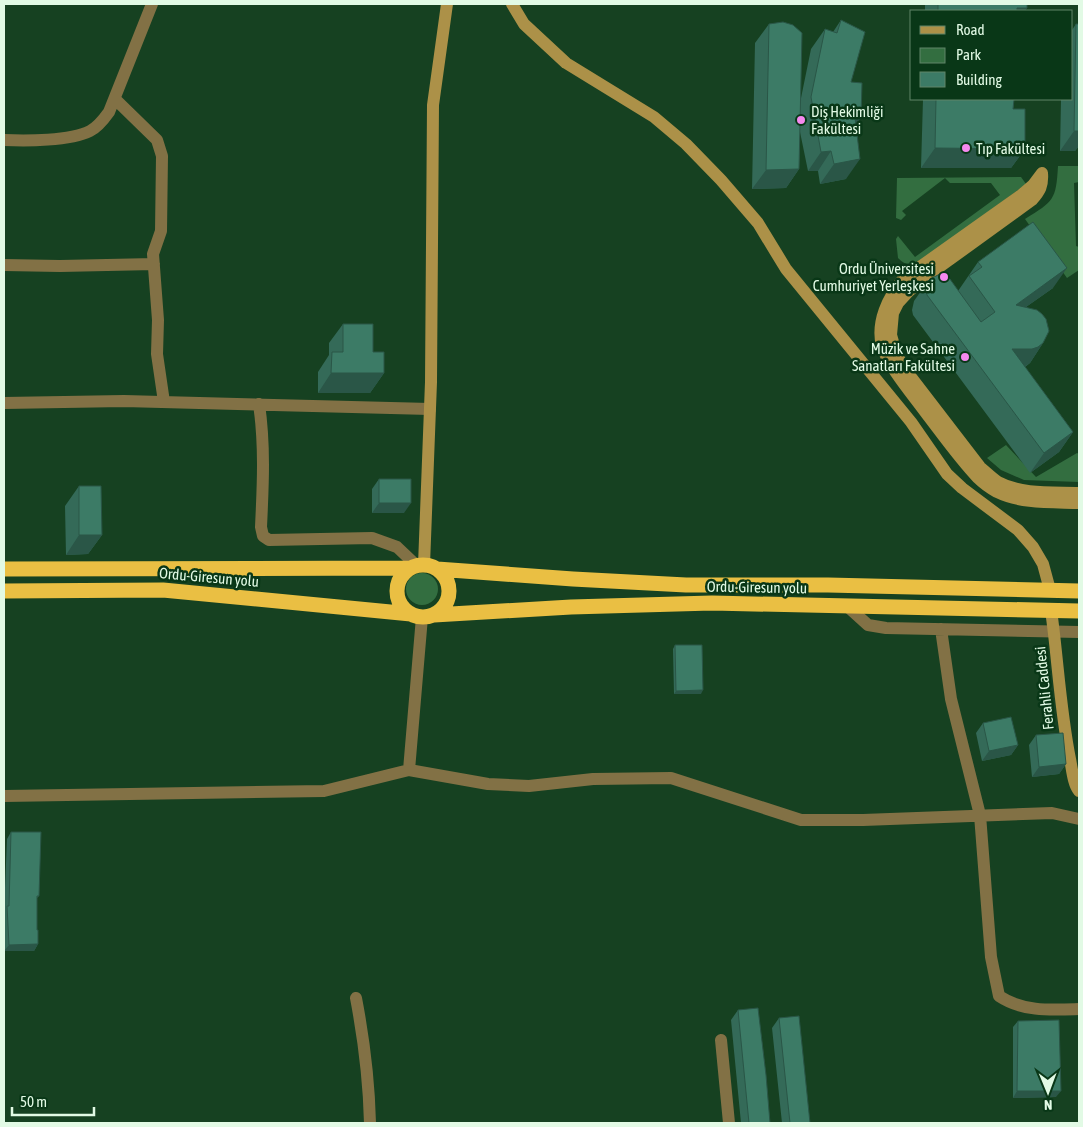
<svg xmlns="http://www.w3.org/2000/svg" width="1083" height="1127" viewBox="0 0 1083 1127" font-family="'Asap Condensed',sans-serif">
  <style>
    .green { fill: #336e40 }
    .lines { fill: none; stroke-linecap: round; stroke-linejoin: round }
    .street { stroke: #827145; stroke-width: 12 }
    .secondary { stroke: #ac9148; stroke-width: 12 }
    .highway { stroke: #eabf43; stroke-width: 15 }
    .wall { fill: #346a58 }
    .shaded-wall { fill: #2a5647 }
    .building { fill: #3c7b66; stroke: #2a5647 }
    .poi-dot { fill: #f589ef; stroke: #093717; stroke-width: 2 }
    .labels { text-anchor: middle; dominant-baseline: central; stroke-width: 5; stroke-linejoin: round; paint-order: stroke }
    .poi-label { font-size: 15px; fill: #e2fae5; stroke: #093717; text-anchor: start }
    .street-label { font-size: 15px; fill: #e2fae5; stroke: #093717 }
  </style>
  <rect width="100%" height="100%" fill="#164121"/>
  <path class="green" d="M1058 166H1079V182L1074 183 1076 246 1079 247V270L1067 278 1025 219C1054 201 1056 200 1058 166Z
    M1021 177 1026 184 922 261C912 266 906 266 898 258L896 239 898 236 915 257 1000 195 991 183H950L945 178 902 211 906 215 901 220 896 218 897 178Z
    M1006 445 1036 477 1077 453 1079 454V482L1024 480 1001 470 987 458Z
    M406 589a16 16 0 1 1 32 0a16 16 0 1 1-32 0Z"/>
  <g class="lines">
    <path class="street" d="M115 99 157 140 162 156 161 231 153 254 158 320 157 354 164 402
      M4 140C26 141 70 141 90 131 98 127 104 119 109 112L152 4
      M4 265 60 266 154 264
      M4 403 124 401 430 409
      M259 404C265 445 263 485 261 527L263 536 269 540 372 538 397 547 417 566
      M847 606 868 625 886 628 1079 632
      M941 629 951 699 980 815 991 957 999 996C1023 1012 1051 1010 1079 1009
      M409 770 422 617
      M4 796 324 791 409 770 488 784 529 786 593 779 671 778 801 820H863L1052 813 1079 819
      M356 998C364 1040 369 1081 370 1123
      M721 1040 729 1123"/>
    <path class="secondary" d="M512 4 524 24 566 63 654 117 686 144 721 180 758 223 786 269 911 422 947 474 962 488 1018 530 1033 547 1043 564 1050 590
      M1079 493C1054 492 1022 495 998 482 992 478 986 472 980 467L907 372 897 356 891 335 893 313 898 303 909 291 938 268 1032 200C1040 191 1043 186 1042 173L1033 185 1020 196 903 279C888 297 876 322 882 346 888 366 913 395 926 413 943 435 959 458 978 478 984 484 990 488 997 492 1021 504 1053 502 1079 503
      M424 565 431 382 433 105 447 4
      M1051 610C1058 660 1060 709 1070 759 1072 768 1073 784 1079 791"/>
    <path class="highway" d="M397 591a26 26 0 1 1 52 0a26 26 0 1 1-52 0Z
      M4 569 410 568
      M437 569 573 579 686 585H828L1079 591
      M4 591 163 590 411 614
      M434 615 571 607 712 603 1079 611"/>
  </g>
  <path class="wall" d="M925 4H1027V8L1024 11H925Z
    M841 20 851 82 856 126 846 179 820 184 818 171H808L800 132 799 169 786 188 752 189 755 43 769 24 801 98 811 49 825 29 833 32Z
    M1076 24H1079V146L1075 151H1060L1061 99H1072V30Z
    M923 99H1014L1013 109 1025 149 1011 168H921Z
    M1079 187V230H1078L1079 188Z
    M978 262 1053 288 1026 307 1043 343 1030 363 1025 367 1073 432 1059 452 1030 473 913 315 912 310 914 301 928 281 958 291Z
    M343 324 373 352 384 373 370 393H318V372L329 355V343Z
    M379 479 404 513H372V489Z
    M79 486 102 535 88 554 66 555 65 506Z
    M675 645 701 694H674L673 649Z
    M983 723 1018 745 1011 755 982 761 976 733Z
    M1036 735 1066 764 1059 774 1032 777 1029 745Z
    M11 832 39 896 37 898V930L38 944 34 951H4V911L7 839Z
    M738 1010 770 1123H741L731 1020Z
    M779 1018 810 1123H782L772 1028Z
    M1018 1021 1056 1097 1013 1098V1027Z"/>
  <path class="shaded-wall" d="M1017 8H1027L1024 11H1015Z
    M855 118H861L848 138Z
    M1074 131H1079V146L1075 151H1060Z
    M935 148 1025 149 1011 168H921Z
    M831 151 818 171H808L821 152Z
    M860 159 846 179 820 184 834 164Z
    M799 169 786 188 752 189 766 170Z
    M1067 268 1053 288 1002 324 1016 305Z
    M1043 343 1030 363 1024 367 1012 349Z
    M331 373H384L370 393H318Z
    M1073 432 1059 452 1030 473 1044 453Z
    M379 503H411L404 513H372Z
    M79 535H102L88 554 66 555Z
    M703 690 701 694H674L676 691Z
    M1018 745 1011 755 982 761 989 751Z
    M1066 764 1059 774 1032 777 1039 767Z
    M38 944 34 951H4L9 945Z
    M1017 1091H1061L1056 1097 1013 1098Z"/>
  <path class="building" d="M938 4H1027V8H1017V11H938Z
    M841 20 865 32 851 82 862 83 861 118H855L860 159 834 164 831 151 821 152 811 97 825 29 837 33Z
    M783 22 793 25 802 33 799 169 766 170 769 24Z
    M1076 24H1079V131H1074Z
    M936 99H1014L1013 109H1025V149L935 148Z
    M1033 222 1067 268 1016 305 1037 310 1042 314 1046 319 1049 331 1043 343 1038 347 1032 349H1012L1073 432 1044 453 927 295 926 290 928 281 930 279 940 274 947 275 981 322 995 312 969 276 982 267 978 262Z
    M343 324H373V352H384V373H331L332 352H343Z
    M379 479H411V503H379Z
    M79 486H101L102 535H79Z
    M675 645H702L703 690 676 691Z
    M1011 717 1018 745 989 751 983 723Z
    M1063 733 1066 764 1039 767 1036 735Z
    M11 832H41L39 896H37V930H38V944L9 945 7 906H9Z
    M758 1008 766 1075 770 1123H749L738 1010Z
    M799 1016 810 1123H790L779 1018Z
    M1059 1020 1061 1091H1017L1018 1021Z"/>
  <g class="poi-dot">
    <circle cx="801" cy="120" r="5"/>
    <circle cx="966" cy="148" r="5"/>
    <circle cx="944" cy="277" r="5"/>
    <circle cx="965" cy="357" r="5"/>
  </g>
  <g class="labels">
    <g class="poi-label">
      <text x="811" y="111">Diş Hekimliği<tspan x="811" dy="17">Fakültesi</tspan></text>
      <text x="976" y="148">Tıp Fakültesi</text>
      <text x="934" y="268" text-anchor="end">Ordu Üniversitesi<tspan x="934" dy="17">Cumhuriyet Yerleşkesi</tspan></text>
      <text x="955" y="348" text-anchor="end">Müzik ve Sahne<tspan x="955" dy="17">Sanatları Fakültesi</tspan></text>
    </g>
    <g class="street-label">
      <text transform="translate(209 577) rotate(5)">Ordu-Giresun yolu</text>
      <text transform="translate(757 587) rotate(1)">Ordu-Giresun yolu</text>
      <text transform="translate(1044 688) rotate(-96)">Ferahli Caddesi</text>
    </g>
  </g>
  <rect width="1083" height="1127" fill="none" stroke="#e2fae5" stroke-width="10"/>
  <rect x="910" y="10" width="162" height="90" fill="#093717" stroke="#608569"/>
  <rect x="920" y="26" width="25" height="8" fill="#ac9148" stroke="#608569"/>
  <text x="956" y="35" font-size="15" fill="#e2fae5">Road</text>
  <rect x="920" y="48" width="25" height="15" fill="#336e40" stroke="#608569"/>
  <text x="956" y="60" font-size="15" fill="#e2fae5">Park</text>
  <rect x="920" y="72" width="25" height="15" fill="#3c7b66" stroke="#608569"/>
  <text x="956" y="85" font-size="15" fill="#e2fae5">Building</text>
  <g transform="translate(1048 1092) rotate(179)" stroke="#093717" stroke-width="4" paint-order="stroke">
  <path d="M0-4L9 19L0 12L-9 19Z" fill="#e2fae5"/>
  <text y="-8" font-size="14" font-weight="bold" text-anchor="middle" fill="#e2fae5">N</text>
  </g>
  <path d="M12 1107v8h82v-8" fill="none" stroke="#e2fae5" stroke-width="2.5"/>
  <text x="20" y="1107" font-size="15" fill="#e2fae5" stroke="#093717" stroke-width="4" paint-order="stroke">50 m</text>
</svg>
